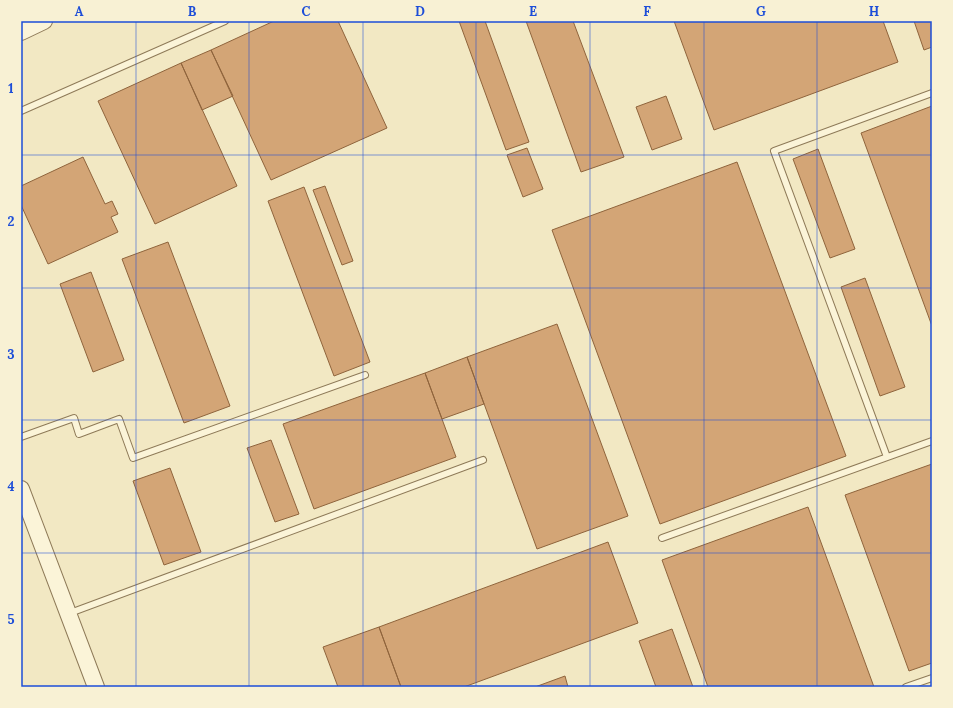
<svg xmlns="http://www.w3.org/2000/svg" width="953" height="708" viewBox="0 0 953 708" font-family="Lora,serif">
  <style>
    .building { fill: #d3a576; stroke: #8f643c }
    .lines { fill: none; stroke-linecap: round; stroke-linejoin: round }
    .service-casing { stroke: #8e7a58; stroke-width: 8 }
    .tertiary-casing { stroke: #8e7a58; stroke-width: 18 }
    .service { stroke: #fbf4d8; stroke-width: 6 }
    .tertiary { stroke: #fbf4d8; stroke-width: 16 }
    .grid { fill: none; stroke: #1d4ed8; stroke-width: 1; stroke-opacity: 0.55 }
    .neatline { fill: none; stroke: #1d4ed8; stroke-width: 1.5 }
    .grid-label { font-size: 13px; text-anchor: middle; font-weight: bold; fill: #1d4ed8 }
  </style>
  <rect width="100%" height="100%" fill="#f2e8c3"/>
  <path class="building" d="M274 21H338L387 128 271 180 211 50Z
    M459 21H485L529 142 506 150Z
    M526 21H573L624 157 581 172Z
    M674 21H883L898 62 714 130Z
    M914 21H932V47L924 50Z
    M211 50 233 96 202 110 181 63Z
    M181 63 237 186 155 224 98 101Z
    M666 96 682 139 652 150 636 107Z
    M932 106V326L861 133Z
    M527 148 543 189 523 197 507 155Z
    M818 149 855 249 830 258 793 159Z
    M83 157 105 204 112 201 118 214 111 217 118 232 48 264 21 205V186Z
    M737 162 846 456 660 524 552 230Z
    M325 186 353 261 342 265 313 190Z
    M304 187 370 362 334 376 268 201Z
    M168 242 230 406 184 423 122 259Z
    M91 272 124 360 93 372 60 284Z
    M865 278 905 387 880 396 841 287Z
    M557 324 628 516 537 549 467 357Z
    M467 357 484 404 442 419 425 373Z
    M425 373 456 457 314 509 283 424Z
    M271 440 299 514 275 522 247 448Z
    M932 464V663L909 671 845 495Z
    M170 468 201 552 164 565 133 481Z
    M808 507 874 687H708L662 560Z
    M608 542 638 623 464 687H401L379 627Z
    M379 627 401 687H338L323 647Z
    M672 629 693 687H656L639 641Z
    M565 676 568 687H535Z"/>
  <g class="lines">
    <g class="service-casing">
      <path id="service" d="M21 111 225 21
        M21 437 74 418 79 434 119 419 133 458 365 375
        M887 457 774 151 932 93
        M662 538 932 441
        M70 613 483 460
        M906 687 932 678"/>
    </g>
    <g class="tertiary-casing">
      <path id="tertiary" d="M21 32 44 21
        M21 489 96 687"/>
    </g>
    <use href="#service" class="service"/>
    <use href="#tertiary" class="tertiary"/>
  </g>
  <path class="grid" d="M136 21V687M249 21V687M363 21V687M476 21V687M590 21V687M704 21V687M817 21V687M21 155H932M21 288H932M21 420H932M21 553H932"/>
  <rect width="953" height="708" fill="none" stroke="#f8f1d4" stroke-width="44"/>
  <rect x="22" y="22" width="909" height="664" class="neatline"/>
  <g class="grid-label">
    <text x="79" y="16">A</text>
    <text x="192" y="16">B</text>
    <text x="306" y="16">C</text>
    <text x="420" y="16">D</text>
    <text x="533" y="16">E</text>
    <text x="647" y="16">F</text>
    <text x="761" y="16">G</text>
    <text x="874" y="16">H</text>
    <text x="11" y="93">1</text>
    <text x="11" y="226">2</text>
    <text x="11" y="359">3</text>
    <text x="11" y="491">4</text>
    <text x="11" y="624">5</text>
  </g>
</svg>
